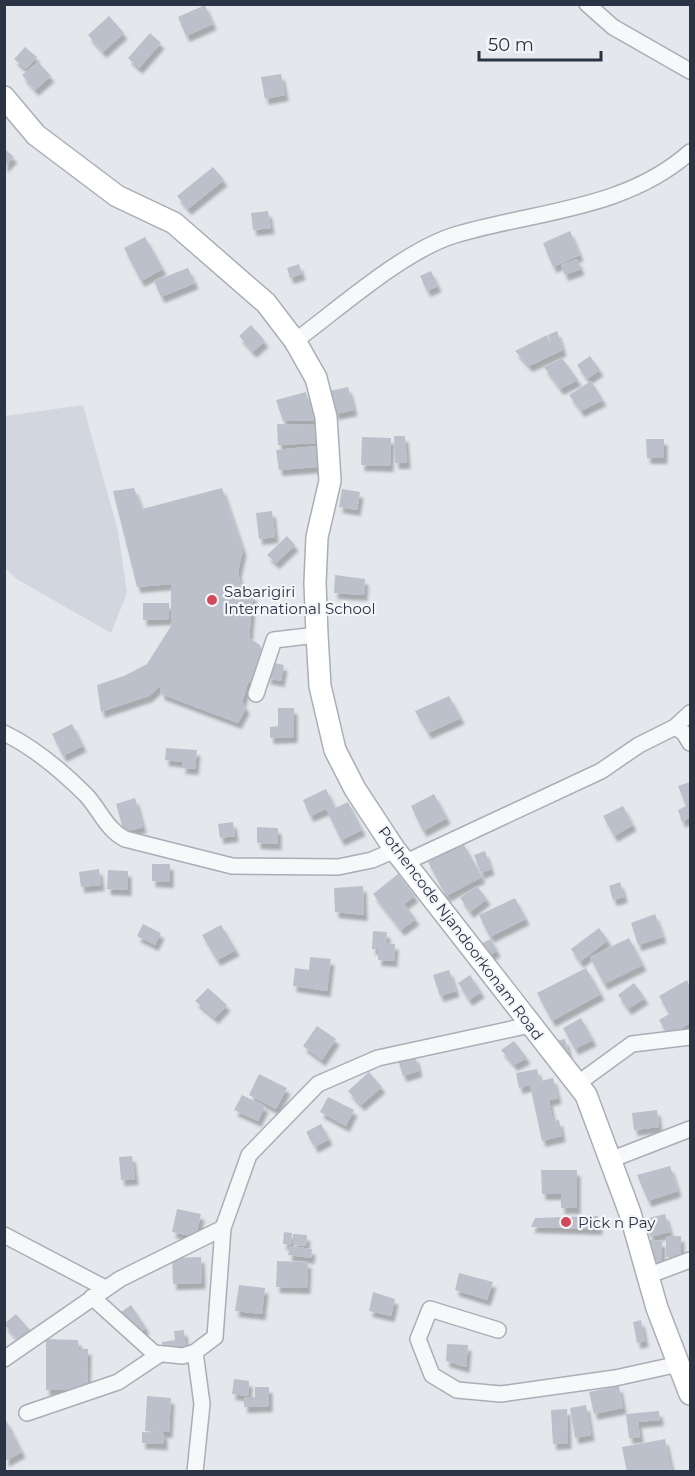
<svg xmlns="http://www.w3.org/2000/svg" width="695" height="1476" viewBox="0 0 695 1476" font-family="Montserrat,sans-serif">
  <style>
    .built { fill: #d2d6de }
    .building { fill: #bbc0ca; filter: url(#shadow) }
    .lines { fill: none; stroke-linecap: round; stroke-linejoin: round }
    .minor-casing { stroke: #a9aeb7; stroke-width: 18 }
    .secondary-casing { stroke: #a9aeb7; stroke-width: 24 }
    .minor { stroke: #f7f8fa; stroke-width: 15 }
    .secondary { stroke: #fff; stroke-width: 21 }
    .poi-dot { fill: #d1495b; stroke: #f4f6f9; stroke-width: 2 }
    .labels { text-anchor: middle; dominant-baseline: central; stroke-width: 4.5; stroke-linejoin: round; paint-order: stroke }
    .poi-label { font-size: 15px; fill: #2b3445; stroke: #f4f6f9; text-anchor: start }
    .street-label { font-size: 15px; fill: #2b3445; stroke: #f4f6f9 }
  </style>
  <defs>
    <filter id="shadow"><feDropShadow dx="3.5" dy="6" stdDeviation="1.5" flood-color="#0004"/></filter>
  </defs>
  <rect width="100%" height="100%" fill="#e4e7ec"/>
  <path class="built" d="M83 405 118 531 127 593 111 633 15 578 5 568V416Z"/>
  <path class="building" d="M205 5 213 24 186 36 178 17Z
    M109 16 124 33 103 52 88 35Z
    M150 33 161 43 139 68 128 58Z
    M25 47 37 57 26 69 14 59Z
    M38 62 51 76 35 90 22 75Z
    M281 74 285 95 265 99 261 77Z
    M6 150 14 157 4 167V151Z
    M213 167 224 180 188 209 177 196Z
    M268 211 271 228 253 230 251 213Z
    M570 231 580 255 553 267 543 243Z
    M145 237 163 269 141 281 124 248Z
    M577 259 581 269 565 275 561 265Z
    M299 264 302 274 290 278 287 268Z
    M188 268 195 283 161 297 154 281Z
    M431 271 438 286 427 291 420 276Z
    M251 325 265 341 253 352 239 336Z
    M557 331 563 350 529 366 515 351 547 335 552 347 548 335Z
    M590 356 600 370 587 379 577 365Z
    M562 358 578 380 560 389 544 367Z
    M591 381 603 400 581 411 569 395Z
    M348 387 354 410 335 414 330 391Z
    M306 392 314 421H283L276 400Z
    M277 424 315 425 316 443 278 445Z
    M394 436H405L407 463H395Z
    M362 437 391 438 390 466 361 465Z
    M646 439H664V458H647Z
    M317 446V467L279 470 276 450Z
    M134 488 142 509 222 488 243 550 238 572 242 592 253 594 249 638 260 645 264 659 258 677 248 683 242 702 246 708 238 723 161 694 160 686 149 696 101 712 97 685 124 676 147 664 171 626V584L137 587 113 491Z
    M342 489 360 492 357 510 339 507Z
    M272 511 275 537 259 539 256 513Z
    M287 536 295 545 276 563 267 555Z
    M335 575 365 579 364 595 334 593Z
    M143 603H169V619L143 620Z
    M270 662 284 665 281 681 267 678Z
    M449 696 461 718 428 733 415 711Z
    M278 708H294V737L270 738V727L278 726Z
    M72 724 83 746 63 756 52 734Z
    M166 748 197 750 195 769 182 768 183 762 165 760Z
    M690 782V817L682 822 678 810 686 806 678 786Z
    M326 789 335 808 348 802 362 830 341 840 326 809 310 816 303 800Z
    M434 794 447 818 423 831 411 806Z
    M135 798 143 827 124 832 116 804Z
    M623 806 633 825 614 836 603 816Z
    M233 822 235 836 220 838 218 824Z
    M257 827 278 828V844L257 843Z
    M463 843 482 877 446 896 428 862Z
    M485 851 491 869 481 873 474 855Z
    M152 864H170V882L152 881Z
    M99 869 101 885 81 887 79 872Z
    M108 870 128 871V890L107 889Z
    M398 874 415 896 404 904 416 919 401 930 373 894Z
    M620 882 624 897 613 900 609 886Z
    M363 886 364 915 335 912 334 888Z
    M477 886 487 899 470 912 460 898Z
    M515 898 526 919 490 937 479 915Z
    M655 914 663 937 638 945 631 923Z
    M143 924 161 933 155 945 137 936Z
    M221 925 236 950 217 960 202 935Z
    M599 928 608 940 580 962 571 949Z
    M373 931 387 932 386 943 395 944 394 961 378 960V949H372Z
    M629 938 643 965 604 984 590 957Z
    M491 939 497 951 484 958 478 945Z
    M310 957 331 959 327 991 293 986 295 968 309 970Z
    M586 968 601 994 552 1021 537 993Z
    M449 970 456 991 440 996 433 975Z
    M470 975 481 992 469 1000 458 983Z
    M687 980 690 987V1023L668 1036 659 1020 669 1014 659 996Z
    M634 983 645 998 628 1009 618 995Z
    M208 988 227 1005 215 1018 195 1001Z
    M581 1018 593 1040 575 1049 563 1028Z
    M317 1026 336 1039 322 1060 303 1046Z
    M565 1039 569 1054 559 1056 555 1041Z
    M514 1041 527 1058 514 1065 501 1050Z
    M415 1056 419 1071 403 1076 398 1060Z
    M537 1069 540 1081 553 1078 558 1098 549 1100 553 1121 559 1120 562 1136 542 1141 530 1085 519 1088 516 1073Z
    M369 1072 382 1087 361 1105 348 1091Z
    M259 1074 287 1088 276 1109 249 1095Z
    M242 1095 265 1106 258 1121 234 1110Z
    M328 1097 354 1110 346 1126 320 1112Z
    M657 1110 659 1127 634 1130 632 1113Z
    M321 1124 329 1139 315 1147 306 1132Z
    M132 1156 135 1179 121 1180 119 1157Z
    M670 1166 678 1191 648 1201 637 1175Z
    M541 1170H577V1208H561V1194H542Z
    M177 1209 201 1214 196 1237 172 1232Z
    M665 1214 670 1232 650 1237 645 1219Z
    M598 1216 599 1229 531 1227 535 1218Z
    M284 1232 292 1233 291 1245 283 1244Z
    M293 1234 307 1235 306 1246 293 1245Z
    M666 1236H681V1257H666Z
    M650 1240 662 1241 661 1268H649Z
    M290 1246 312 1249 311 1258 288 1255Z
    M201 1257 202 1283 173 1284 172 1258Z
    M277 1261 308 1262 307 1288 276 1287Z
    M459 1273 493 1282 487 1300 455 1290Z
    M239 1285 265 1288 262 1314 235 1311Z
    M373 1292 395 1299 391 1316 369 1311Z
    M131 1305 146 1328 136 1334 121 1312Z
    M16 1314 30 1330 18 1340 4 1324Z
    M641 1320 645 1341 637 1343 633 1322Z
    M184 1330 186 1351 163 1353 162 1342 175 1340 174 1331Z
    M46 1339 78 1340 79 1349H88L87 1390H46Z
    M447 1344 468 1345 466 1367 446 1361Z
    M234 1379 249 1381 248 1396 232 1394Z
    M619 1386 623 1408 594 1414 589 1392Z
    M255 1387H269V1406L244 1407V1397H255Z
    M147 1396 171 1398 169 1432 145 1431Z
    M586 1405 591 1435 575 1438 570 1408Z
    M567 1409 568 1443 553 1444 551 1410Z
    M659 1411 660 1420 638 1422 640 1437 629 1438 626 1414Z
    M5 1418 22 1452 5 1461Z
    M142 1432 164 1433V1444L142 1443Z
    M665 1439 672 1472H627L622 1447Z"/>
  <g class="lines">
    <g class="minor-casing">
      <path id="minor" d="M587 4 613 27 690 71
        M295 341C340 308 403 251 455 235 535 211 625 210 690 152
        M256 694 274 640 317 635
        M675 727 690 713
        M4 733C35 748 62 771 86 795 100 810 106 829 125 839L232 866 338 867 372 860 395 850
        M404 863 601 771 639 745 675 727 684 733 690 743
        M577 1084 632 1044 690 1037
        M610 1160 690 1129
        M4 1235 105 1288
        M647 1276 690 1260
        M92 1297 154 1353 183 1356 195 1352 215 1337 223 1228
        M498 1330 430 1309 418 1339 432 1375 457 1390 501 1394 615 1378 679 1364
        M195 1352 202 1404 195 1472
        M4 1359 120 1279 223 1228 249 1155 318 1084 378 1058 530 1025
        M27 1413 118 1382 160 1354"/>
    </g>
    <g class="secondary-casing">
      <path id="secondary" d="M4 97 36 135 117 196 174 223 266 303 295 341 316 378 326 417 330 481 317 537 315 583 317 635 320 686 335 750 355 789 395 850 586 1095 630 1213 657 1308 690 1394"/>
    </g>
    <use href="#minor" class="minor"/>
    <use href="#secondary" class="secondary"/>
  </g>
  <g class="poi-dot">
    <circle cx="212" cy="600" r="6"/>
    <circle cx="566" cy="1222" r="6"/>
  </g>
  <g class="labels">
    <g class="poi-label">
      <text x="224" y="591">Sabarigiri<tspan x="224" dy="17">International School</tspan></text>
      <text x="578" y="1222">Pick n Pay</text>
    </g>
    <g class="street-label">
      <text transform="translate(461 933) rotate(53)">Pothencode Njandoorkonam Road</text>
    </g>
  </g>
  <rect width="695" height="1476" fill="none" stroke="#2b3445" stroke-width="12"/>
  <path d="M479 51v9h122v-9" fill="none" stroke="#2b3445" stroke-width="3"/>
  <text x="488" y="51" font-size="18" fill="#2b3445" stroke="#f4f6f9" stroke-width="4.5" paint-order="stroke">50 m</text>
</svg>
